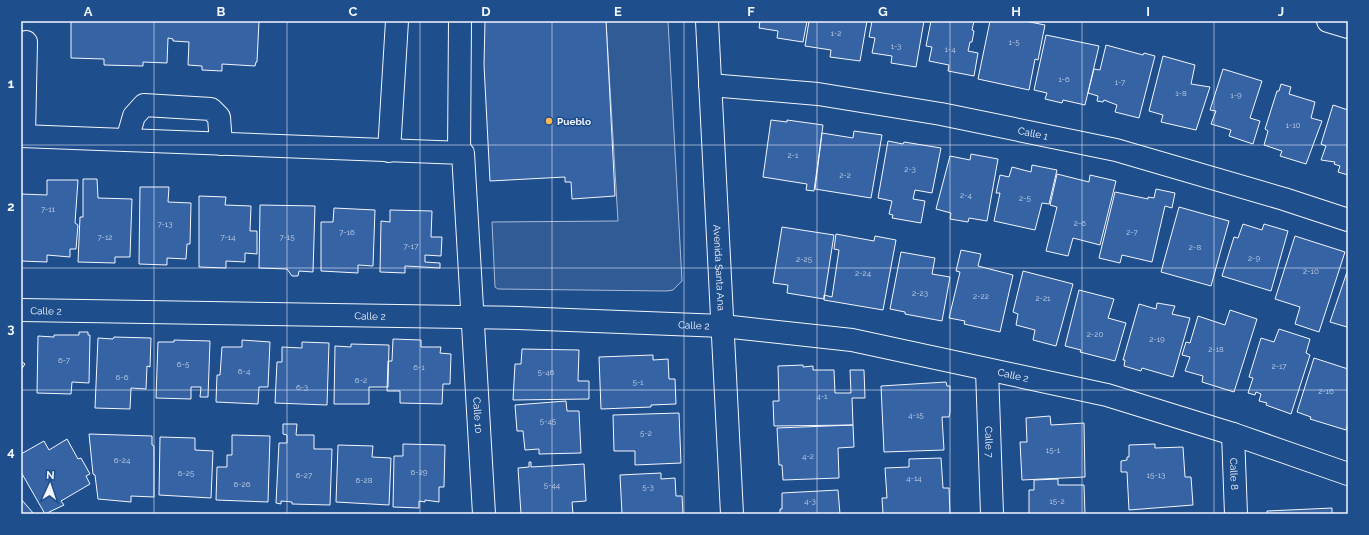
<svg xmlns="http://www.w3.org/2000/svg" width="1369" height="535" viewBox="0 0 1369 535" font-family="Raleway,sans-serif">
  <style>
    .built { fill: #305b95; stroke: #a8bbd7 }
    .building { fill: #3563a3; stroke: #f2f6ff }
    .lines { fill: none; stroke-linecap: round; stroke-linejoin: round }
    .minor-casing { stroke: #f2f6ff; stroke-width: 24 }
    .highway-casing { stroke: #f2f6ff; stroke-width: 24 }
    .minor { stroke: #1f4e8c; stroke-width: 22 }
    .highway { stroke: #1f4e8c; stroke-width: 22 }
    .grid { fill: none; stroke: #f2f6ff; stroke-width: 1; stroke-opacity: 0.55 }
    .poi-dot { fill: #ffb74d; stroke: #1f4e8c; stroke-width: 1.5 }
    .labels { text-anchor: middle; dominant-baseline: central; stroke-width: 3; stroke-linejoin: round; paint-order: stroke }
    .number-label { font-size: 8px; fill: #c3d1e8 }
    .poi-label { font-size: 10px; font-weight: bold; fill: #f2f6ff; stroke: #1f4e8c; text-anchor: start }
    .street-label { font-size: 10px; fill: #f2f6ff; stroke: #1f4e8c }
    .neatline { fill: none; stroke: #f2f6ff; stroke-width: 1.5 }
    .grid-label { font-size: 13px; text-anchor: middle; font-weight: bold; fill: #f2f6ff }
  </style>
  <rect width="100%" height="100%" fill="#1f4e8c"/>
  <path class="built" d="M606 21H668L682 281 673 290 666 291 498 289 495 287 492 222 618 221Z"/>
  <path class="building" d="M71 21H259L257 62H256L255 66 222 64V71L202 70V66L188 65 189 42 173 41V39L168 38 167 63 143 62V66L104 65V59L71 58Z
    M485 21H606L615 196 572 199 571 182H565V177L490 181 484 65Z
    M760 21H807L803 42 777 38 778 31 759 28Z
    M809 21H867L860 61 830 57 831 50 805 46Z
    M872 21H924L916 67 891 63 892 56 872 53 875 38 869 37Z
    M931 21H974L972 30 974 31 972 42H970L968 51 978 53 974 76 948 71 949 65 929 61 932 47 926 46Z
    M990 21H1025L1045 25 1038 60 1035 59 1029 90 978 79Z
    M1046 35 1099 46 1085 105 1063 100 1062 103 1045 99 1047 93 1034 90Z
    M1106 45 1143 55 1144 53 1155 56 1139 118 1115 112 1117 105 1104 100 1103 102 1097 101 1098 96 1088 93 1094 69 1100 70Z
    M1163 56 1195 65 1191 84 1210 87 1196 130 1161 122 1163 115 1149 111Z
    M1223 69 1262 81 1250 118 1260 121 1253 144 1229 136 1231 130 1211 124 1216 111 1210 110Z
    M1281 84 1291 87 1289 94 1315 102 1311 118 1322 121 1306 164 1280 156 1282 151 1264 145 1268 131 1265 129 1277 91H1279Z
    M1333 105 1348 110V175L1338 172 1340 166 1334 164 1335 162 1321 160 1326 146 1321 144Z
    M771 120 787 122V120L823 125 814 191 806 190 807 184 763 177Z
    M854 131 882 135 871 198 815 189 822 133 853 138Z
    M888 141 903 144 904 142 941 148 932 193 915 190 913 199 925 201 921 223 892 218 893 215 889 214 892 201 878 198Z
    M971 154 998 159 987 221 969 218 968 222 950 219 951 213 936 209 950 156 970 160Z
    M1032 165 1057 170 1049 204 1042 203 1035 230 994 221 1000 193H996L1000 175 1009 177 1012 167 1031 172Z
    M1057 174 1089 182 1090 175 1116 181 1100 245 1073 238 1068 256 1046 251 1057 207 1050 205Z
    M83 179H97L98 198 132 199 130 257H115V263L78 262 80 217H83Z
    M47 180H78L75 223 78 225 76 249H70V257L47 255V262L21 261V194L47 195Z
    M140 187H169L168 202 191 203 190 244H187L186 259 167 258V265L139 264Z
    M1156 189 1175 193 1172 208 1165 206 1152 262 1122 255 1120 263 1099 258 1115 192 1148 199V197L1154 198Z
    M199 196 226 197 225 205 251 206 250 231H257V254L245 253V262L226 261V268L199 267Z
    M260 205 315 206 313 272 299 271 298 276H292L287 269 259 268Z
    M1179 207 1229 221 1211 286 1161 272Z
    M334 208 375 210 373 266 358 265V273L321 271V222H333Z
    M390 210 432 211 431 237H442L441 256 425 255V262L440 263V268L405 266V273L380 272 381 221 390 222Z
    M1243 224 1262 230 1264 224 1288 231 1271 291 1222 276 1234 237 1238 238Z
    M782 227 834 235 824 299 787 293 788 285 773 283Z
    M836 234 874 241 875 236 896 240 883 310 824 300V295L832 297 839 250 834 249Z
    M1295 236 1345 252 1319 332 1295 324 1300 307 1275 299Z
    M961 250 981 254 978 266 1013 275 1000 332 964 324 965 321 949 318 960 272 956 271Z
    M901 252 935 258 932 274 950 277 942 321 905 314V312L890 309Z
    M1348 269V325L1347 327 1330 322Z
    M1023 271 1073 284 1056 346 1033 340 1035 330 1016 325 1018 314 1013 312Z
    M1079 290 1114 299 1108 318 1126 323 1115 361 1080 352 1081 350 1065 346Z
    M1157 303 1175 306 1172 314 1190 318 1173 377 1142 368 1141 371 1124 366 1125 360H1123L1139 304 1156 309Z
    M1230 310 1257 319 1234 392 1202 382 1203 376 1185 371 1190 357 1182 355 1186 342 1190 343 1198 316 1225 325Z
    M1279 329 1310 339 1306 353 1310 355 1291 414 1266 405 1267 403 1259 401 1261 394 1256 392 1255 395 1248 393 1253 378 1249 377 1261 338 1274 342Z
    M79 332H88V335H90L89 383 72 382 71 394 37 393 38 336 54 337V335H79Z
    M114 337 151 338 150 367 147 366 146 389 131 388 130 409 95 408 98 338 113 339Z
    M393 339 421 340V347H441L440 353 451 354 450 384H443L442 404 400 403V391H387L388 361H392Z
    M174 340 210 341 208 397H200L201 387H191V399L156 398 158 342H174Z
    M242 340 270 342 268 387H259L258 404 216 402 217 375H220L222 347H242Z
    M302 342 329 343 327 405 275 403 277 362H282V347L302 348Z
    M351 344 389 345 388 387H369V404H334L335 346 351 347Z
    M522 349 579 350 578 381H589V399L513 400 515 364H521Z
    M653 355V360L668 359 669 379H675L676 404 651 405V407L601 409 599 357Z
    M1314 358 1348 369V423L1346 430 1310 419 1311 417 1297 412Z
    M21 361 25 364 21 370Z
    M803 365V367L813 366V370H834L835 393H851L850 370H864L865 398H852L853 425 774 426 773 401H779L778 366Z
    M946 382 947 386H950V412L949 417H942L944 450 884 452 881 386Z
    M566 401 567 411H579L581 453 539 454V449L525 450 523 431H517L515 405Z
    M679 413 681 463 635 465V451H614L613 415Z
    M1050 416 1051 425 1084 423 1085 477 1022 480 1020 442H1027L1026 418Z
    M283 424H297L296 435H314V449H332L330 505 292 504V502L281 501V504L276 503 279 443H287V435L283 434Z
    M853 425 854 447 838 448 839 478 783 480 782 465H779L777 428Z
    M89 434 152 436V445L154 446V497L131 496V502L98 499 95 475 93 474Z
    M232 435 270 436 268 502 216 500 217 467H227V455H232Z
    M160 437 195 438V450L213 451 211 498 159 495Z
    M67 439 78 459 81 458 90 474 86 476 90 484 61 501 64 505 45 514 21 472V454L44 441 49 450Z
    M403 444 445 445 444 487H439V502L425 500V502L419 501V508L393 507 394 456H403Z
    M1155 444V448L1183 447 1185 477H1191L1193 505 1129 510 1127 472H1121V461L1127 460V457H1129V445Z
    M338 445 373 446 372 457 391 458 389 505 336 502Z
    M941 458 943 488H949L950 514H883L882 498H887L885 468 909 467V459Z
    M529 462H531V467L584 464 586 501 572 502 573 514H521L518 468 529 467Z
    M661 473V479L675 478 676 496H682L683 514H622L620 475Z
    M1058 479V485H1084L1085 514H1024L1029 513V490H1034V480Z
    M838 490 840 514H780V509H782V493Z
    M21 499 34 514H21Z
    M1332 508V514H1267V511Z"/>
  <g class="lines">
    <g class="minor-casing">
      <g id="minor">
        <path id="s1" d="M707 21 732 514"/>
        <path id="s2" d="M710 85 818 94 941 114 1116 150 1284 199 1348 220"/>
        <path id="s3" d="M21 136 463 153 484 514"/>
        <path d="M24 136 26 42"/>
        <path d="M127 140 134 116 144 105 211 109 219 117 221 144"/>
        <path d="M389 151 397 21"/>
        <path d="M459 153 460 21"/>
        <path id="s4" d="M21 310 518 318 723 326 852 340 1107 395 1233 434 1348 474"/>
        <path id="s5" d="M987 370 992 514"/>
        <path id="s6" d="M1233 434 1236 514"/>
      </g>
    </g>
    <g class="highway-casing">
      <path id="highway" d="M1328 21 1348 27"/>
    </g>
    <use href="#minor" class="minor"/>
    <use href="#highway" class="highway"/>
  </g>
  <path class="grid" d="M154 21V514M287 21V514M420 21V514M552 21V514M684 21V514M817 21V514M950 21V514M1082 21V514M1214 21V514M21 145H1348M21 268H1348M21 390H1348"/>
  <circle class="poi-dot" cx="549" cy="121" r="4"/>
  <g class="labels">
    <g class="number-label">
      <text x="836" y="33">1-2</text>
      <text x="1014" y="42">1-5</text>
      <text x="896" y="46">1-3</text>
      <text x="950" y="49">1-4</text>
      <text x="1064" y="79">1-6</text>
      <text x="1120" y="82">1-7</text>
      <text x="1181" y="93">1-8</text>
      <text x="1236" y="95">1-9</text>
      <text x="1293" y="125">1-10</text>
      <text x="793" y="155">2-1</text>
      <text x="910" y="169">2-3</text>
      <text x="845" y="175">2-2</text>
      <text x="966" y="195">2-4</text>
      <text x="1025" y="198">2-5</text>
      <text x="48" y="209">7-11</text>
      <text x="1080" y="223">2-6</text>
      <text x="165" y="224">7-13</text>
      <text x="347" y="232">7-16</text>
      <text x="1132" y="232">2-7</text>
      <text x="105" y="237">7-12</text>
      <text x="228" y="237">7-14</text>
      <text x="287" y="237">7-15</text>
      <text x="411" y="246">7-17</text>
      <text x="1195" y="247">2-8</text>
      <text x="1254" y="258">2-9</text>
      <text x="804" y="259">2-25</text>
      <text x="1311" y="271">2-10</text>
      <text x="863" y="273">2-24</text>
      <text x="920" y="293">2-23</text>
      <text x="981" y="296">2-22</text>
      <text x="1043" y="298">2-21</text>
      <text x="1095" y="334">2-20</text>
      <text x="1157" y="339">2-19</text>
      <text x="1216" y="349">2-18</text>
      <text x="64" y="360">6-7</text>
      <text x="183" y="364">6-5</text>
      <text x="1279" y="366">2-17</text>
      <text x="419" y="367">6-1</text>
      <text x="244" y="371">6-4</text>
      <text x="546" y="372">5-46</text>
      <text x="122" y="377">6-6</text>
      <text x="361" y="380">6-2</text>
      <text x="638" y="382">5-1</text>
      <text x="302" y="387">6-3</text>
      <text x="1326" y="391">2-16</text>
      <text x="822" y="396">4-1</text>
      <text x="916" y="415">4-15</text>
      <text x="548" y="421">5-45</text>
      <text x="646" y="433">5-2</text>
      <text x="1053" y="450">15-1</text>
      <text x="808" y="456">4-2</text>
      <text x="122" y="460">6-24</text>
      <text x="419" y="472">6-29</text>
      <text x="186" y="473">6-25</text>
      <text x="304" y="475">6-27</text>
      <text x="1156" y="475">15-13</text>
      <text x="914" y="478">4-14</text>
      <text x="364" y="480">6-28</text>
      <text x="242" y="484">6-26</text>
      <text x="552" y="485">5-44</text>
      <text x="648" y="487">5-3</text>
      <text x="810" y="501">4-3</text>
      <text x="1057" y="501">15-2</text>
    </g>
    <g class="poi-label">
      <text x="557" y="121">Pueblo</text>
    </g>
    <g class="street-label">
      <text stroke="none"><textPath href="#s2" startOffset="327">Calle 1</textPath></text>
      <text stroke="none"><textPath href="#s1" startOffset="247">Avenida Santa Ana</textPath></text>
      <text stroke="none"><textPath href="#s4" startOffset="25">Calle 2</textPath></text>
      <text stroke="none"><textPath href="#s4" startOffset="349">Calle 2</textPath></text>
      <text stroke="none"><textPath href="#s4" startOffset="673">Calle 2</textPath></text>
      <text stroke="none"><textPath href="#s4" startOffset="997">Calle 2</textPath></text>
      <text stroke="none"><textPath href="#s3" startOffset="705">Calle 10</textPath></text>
      <text stroke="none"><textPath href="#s5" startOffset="72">Calle 7</textPath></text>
      <text stroke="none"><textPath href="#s6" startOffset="40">Calle 8</textPath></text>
    </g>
  </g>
  <rect width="1369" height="535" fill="none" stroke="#1f4e8c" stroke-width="44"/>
  <g transform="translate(50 485) rotate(3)" stroke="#1f4e8c" stroke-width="3" paint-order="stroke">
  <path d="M0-3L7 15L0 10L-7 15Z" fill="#f2f6ff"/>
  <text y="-6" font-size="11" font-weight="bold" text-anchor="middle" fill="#f2f6ff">N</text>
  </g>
  <rect x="22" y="22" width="1325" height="491" class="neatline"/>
  <g class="grid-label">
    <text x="88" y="16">A</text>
    <text x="221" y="16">B</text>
    <text x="353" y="16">C</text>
    <text x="486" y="16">D</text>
    <text x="618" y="16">E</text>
    <text x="751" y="16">F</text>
    <text x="883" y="16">G</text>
    <text x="1016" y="16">H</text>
    <text x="1148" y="16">I</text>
    <text x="1281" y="16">J</text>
    <text x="11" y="88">1</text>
    <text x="11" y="211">2</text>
    <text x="11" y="333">3</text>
    <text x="11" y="456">4</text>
  </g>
</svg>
